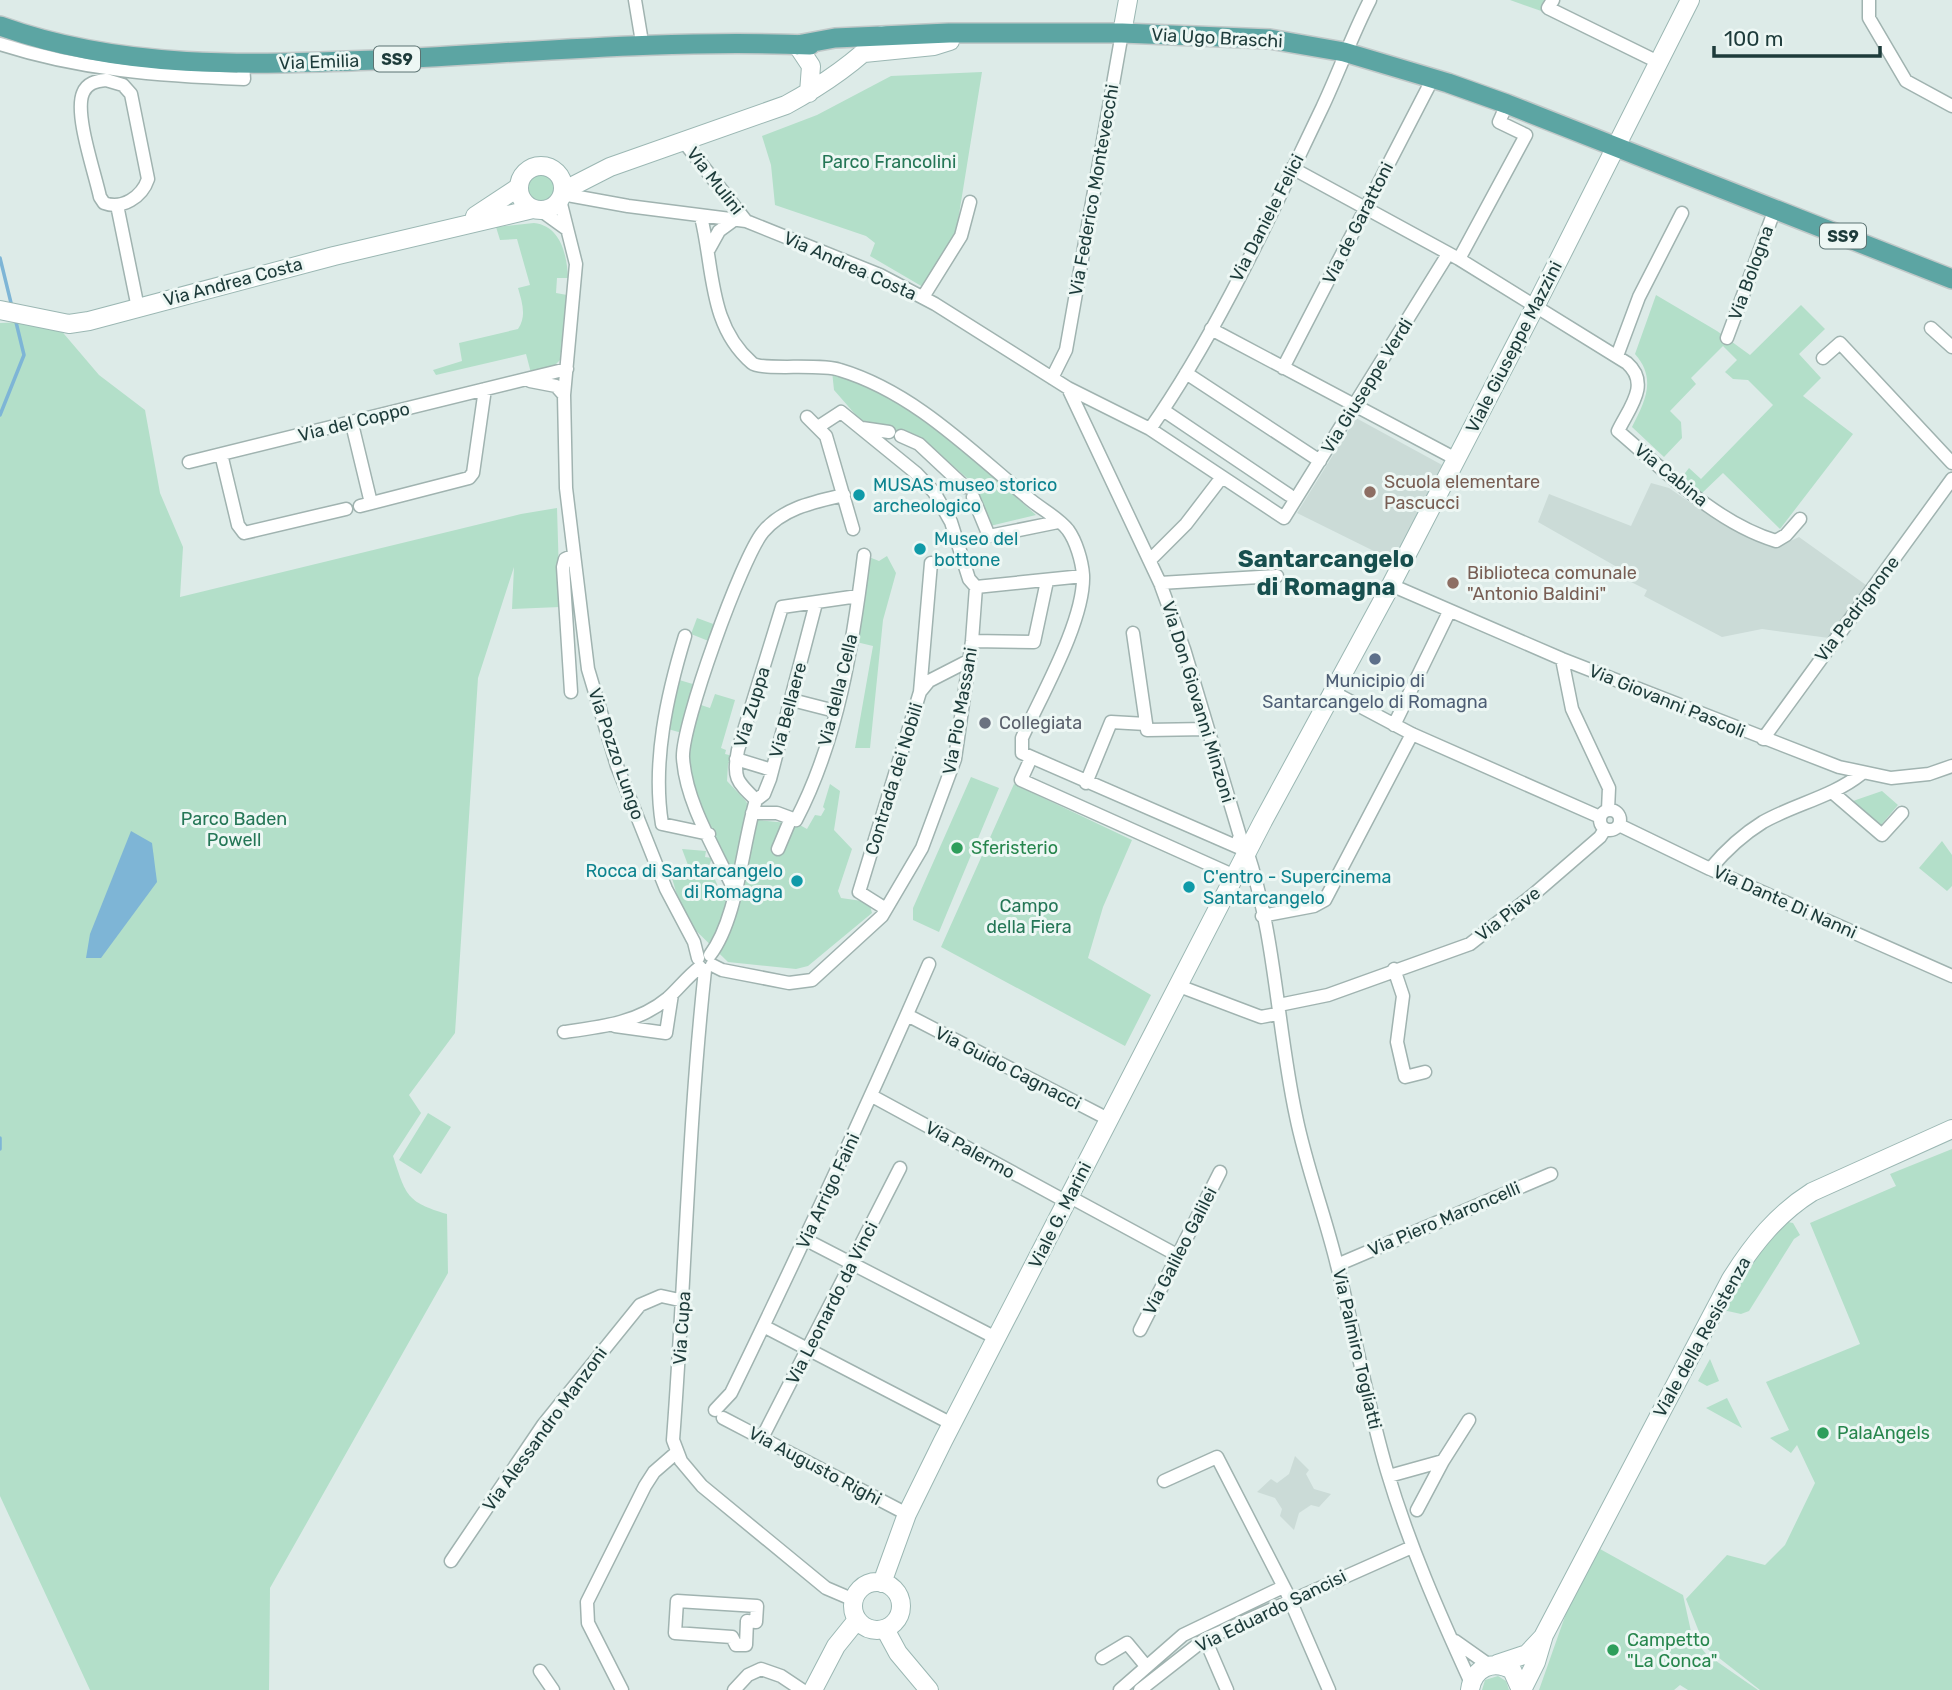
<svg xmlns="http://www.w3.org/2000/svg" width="1952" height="1690" viewBox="0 0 1952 1690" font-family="Rubik,sans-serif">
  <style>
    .built { fill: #cbdbd7 }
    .green { fill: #b3dfc9 }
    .water { fill: #7eb5d6 }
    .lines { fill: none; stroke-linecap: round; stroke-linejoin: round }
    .stream { stroke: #7eb5d6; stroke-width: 3.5 }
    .street-casing { stroke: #a0b3b0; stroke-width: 15 }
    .secondary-casing { stroke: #9bb7b3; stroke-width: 20 }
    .primary-casing { stroke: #c0c8c8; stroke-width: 22 }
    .street { stroke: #fff; stroke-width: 12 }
    .secondary { stroke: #fff; stroke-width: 18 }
    .primary { stroke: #5ca5a3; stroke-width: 19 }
    .education-dot { fill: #8d6e63; stroke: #edf7f4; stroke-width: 2.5 }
    .culture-dot { fill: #0f9aa8; stroke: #edf7f4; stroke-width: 2.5 }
    .service-dot { fill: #5c6f8a; stroke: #edf7f4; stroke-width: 2.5 }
    .worship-dot { fill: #6b7280; stroke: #edf7f4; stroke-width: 2.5 }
    .leisure-dot { fill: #2e9e5b; stroke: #edf7f4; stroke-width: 2.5 }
    .labels { text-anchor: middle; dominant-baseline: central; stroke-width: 6; stroke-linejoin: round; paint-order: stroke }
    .shield { fill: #edf7f4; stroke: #5b7372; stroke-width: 2 }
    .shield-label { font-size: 16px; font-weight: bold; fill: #1d3b3a }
    .street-label { font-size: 18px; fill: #1d3b3a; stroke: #edf7f4 }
    .park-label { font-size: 18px; fill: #247656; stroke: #edf7f4 }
    .education-label { font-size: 18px; fill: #785e54; stroke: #edf7f4; text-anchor: start }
    .culture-label { font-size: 18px; fill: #0d838f; stroke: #edf7f4; text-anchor: start }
    .service-label { font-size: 18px; fill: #4e5e75; stroke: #edf7f4 }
    .worship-label { font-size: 18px; fill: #5b616d; stroke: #edf7f4; text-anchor: start }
    .leisure-label { font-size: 18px; fill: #27864d; stroke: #edf7f4; text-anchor: start }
    .district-label { font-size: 24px; font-weight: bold; fill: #174f4e; stroke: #edf7f4 }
  </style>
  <rect width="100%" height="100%" fill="#ddebe8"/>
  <path class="built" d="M1356 418 1444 466 1394 561 1297 513Z
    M1651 483 1669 488 1717 521 1776 548 1799 537 1866 585 1829 638 1762 629 1722 637 1644 596 1647 590 1615 574 1617 567 1538 522 1549 494 1631 526Z
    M1295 1456 1309 1470 1306 1474 1314 1489 1331 1494 1319 1507 1311 1505 1299 1513 1294 1530 1280 1516 1282 1509 1275 1498 1257 1492 1271 1479 1277 1483 1289 1474Z"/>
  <path class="green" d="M1510 0H1550L1544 12Z
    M982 72 956 233 923 287 870 256 875 243 866 236 775 205 771 165 762 136 817 115 891 76Z
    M526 187a15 15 0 1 1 30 0a15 15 0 1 1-30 0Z
    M534 223C561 226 567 255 568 278H557L556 293 567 295 560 360 553 367 531 373 526 354 436 375 433 370 462 361 459 343 518 329C527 316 522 302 518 288L530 285 517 239 500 240 496 227Z
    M1656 295 1717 331 1750 355 1801 305 1825 329 1799 354 1821 378 1803 396 1853 434 1780 529 1723 473 1701 494 1682 477 1689 468 1701 479 1773 405 1748 380 1733 379 1725 372 1737 360 1723 346 1691 378 1696 384 1670 411 1681 422 1682 438 1664 457 1632 427C1645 401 1657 379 1635 354Z
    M53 321 99 375 145 410 160 493 183 547 180 597 521 514 557 508 560 607 512 609 514 567 478 678 455 1033 409 1095 421 1113 393 1156C406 1195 406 1202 447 1214L448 1273 270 1588 269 1690H90L0 1496V323Z
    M832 371 899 403 947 435 1036 515 990 526 967 478 922 439 861 421 834 390Z
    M864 555 879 561 887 556 896 573 883 620 870 748H855L873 646 852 641Z
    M697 618 716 625 711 642 691 634Z
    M676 679 696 685 682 733 668 729Z
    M715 694 735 700 721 748 726 750 725 754 733 756 728 764 727 781 745 800 758 820 798 824 807 829 815 815 821 816 825 809 823 807 830 784 840 791 834 830 852 849 838 891 841 898 869 902 872 913 808 966 796 969 728 962 684 919 669 868 688 865 682 849 706 851 705 857 712 858 709 866 720 891 734 892 686 784 695 703 710 708Z
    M971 777 999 788 939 932 913 920V908Z
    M1014 784 1132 840 1103 907 1088 958 1151 995 1125 1046 941 947Z
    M1882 791 1898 805 1881 825 1853 801Z
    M1942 841 1952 855V886L1947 891 1919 868Z
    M428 1113 451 1127 421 1174 399 1160Z
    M1952 1149V1690H1760L1705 1647 1686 1599 1727 1555 1765 1565 1785 1545 1815 1483 1797 1445 1791 1453 1770 1438 1789 1430 1766 1382 1860 1344 1810 1223 1896 1186 1890 1174Z
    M1788 1222 1793 1223 1800 1235 1794 1239 1749 1311 1741 1314 1723 1310 1753 1259Z
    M1710 1359 1719 1381 1707 1386 1698 1381Z
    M1727 1398 1742 1428 1706 1408Z
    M1600 1549 1683 1595 1692 1636 1706 1654 1758 1690H1688L1680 1685 1674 1690H1539L1569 1605Z
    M1498 1676 1506 1681 1509 1690H1482L1485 1680Z"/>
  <path class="water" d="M131 831 152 843 157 882 101 958H86L90 934Z"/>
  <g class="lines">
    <path class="stream" d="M0 258 12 307
      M0 415 24 355 15 318
      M0 1138V1149"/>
    <g class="street-casing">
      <path id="street" d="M635 0 643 48
        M1553 0 1548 8 1658 62
        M1869 0V18L1906 81 1952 106
        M0 44C80 70 160 76 244 79L243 64
        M106 80 123 85 131 94 148 179C142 197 122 210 104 203L100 197C95 173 74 114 83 93 87 83 96 81 106 80Z
        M684 142 746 221
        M1292 168 1459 259 1627 363C1651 384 1629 408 1618 431 1665 471 1716 523 1776 541L1786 535 1800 519
        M562 194 628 206 746 221 880 275 935 304 1068 388 1150 429 1284 518 1448 254
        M560 200 576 264 564 395 566 488 588 669 617 766 666 889 694 942 698 958
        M117 205 138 308
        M540 210 565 228
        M701 217C714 268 708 325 752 363 761 371 819 363 840 370 913 392 969 449 1027 497 1039 508 1058 517 1068 530 1076 541 1082 561 1083 575 1085 620 1041 696 1022 738V753L1247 851C1276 938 1277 1028 1296 1116 1306 1166 1325 1215 1337 1265 1355 1333 1367 1403 1387 1471 1409 1545 1439 1613 1471 1683
        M709 249 719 231 734 220
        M1459 259 1526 135 1499 122 1507 104
        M923 297 961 236 970 202
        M1931 328 1952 347
        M1211 329 1456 459
        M1727 338 1775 209
        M1617 356 1639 297 1682 213
        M1823 358 1840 343 1952 463
        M1283 368 1433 78
        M1186 373 1320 461
        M1052 378 1066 350 1122 33
        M530 381 556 386 564 395
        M1068 388 1160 583 1184 649 1240 836 1236 846
        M1163 410 1289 495
        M807 417 826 436 853 529
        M352 424 371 503
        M818 427 841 412 916 473 934 492 951 522 969 579 976 587
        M862 428 889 432
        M1150 429C1219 330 1270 216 1322 108 1339 72 1352 35 1370 0
        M901 436 919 444 965 487
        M221 454 238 525 244 533 346 509
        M189 462 567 369
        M973 497 989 536 1058 522
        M360 506 469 478 473 473 485 389
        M1150 560 1186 524 1222 477
        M1160 583 1277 576
        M1391 585 1562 659 1839 767 1891 778 1929 774 1952 766
        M976 587 1083 576
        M1133 633 1147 730 1208 729
        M685 636C667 695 652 762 662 824L709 834
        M972 641 1034 642 1047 581
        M1562 659 1572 709 1609 788 1608 810
        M571 692 563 567 565 559 574 555
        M920 692 931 563
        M1333 692 1412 734 1600 817
        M792 700 835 711
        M1394 725 1449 612
        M1763 739 1952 479
        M1031 758 1021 780 1235 876
        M736 759 772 770
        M1086 783 1111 722 1146 724
        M1832 792 1882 835 1902 813
        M756 800C736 781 733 778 738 750L782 607 858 596
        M1600 820a10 10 0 1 1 20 0a10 10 0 1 1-20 0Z
        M752 813H777L796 820C838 740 853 644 864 555
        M1619 825 1710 869 1952 976
        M778 849 791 818
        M1710 869C1725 851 1742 835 1763 822 1795 804 1832 797 1861 774
        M735 892C716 850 686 804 683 758 681 726 742 557 763 532 783 508 814 502 844 495
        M886 909 859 892 920 692 929 681 970 660
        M1262 916 1314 906 1325 900 1412 734
        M710 955C738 918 742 845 756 800L764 794 770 779 816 603
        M712 965 722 970 789 983 812 980 882 916 922 848 955 759 972 641 976 587
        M1394 969 1403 996 1397 1042 1405 1077 1425 1072
        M705 970C688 1126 685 1284 673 1440L681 1461 702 1486 826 1588 854 1600
        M1179 986 1261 1017 1277 1014
        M1279 1005 1328 995 1470 944 1534 894 1600 837 1605 829
        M907 1015 1110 1120
        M615 1026 666 1033 672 994
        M564 1032C601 1027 638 1023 668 998 679 988 688 976 700 967
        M872 1096 1067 1202
        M1070 1197 1177 1255
        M814 1244 996 1338
        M1337 1265 1551 1174
        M769 1329 952 1424
        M1140 1330 1220 1172
        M715 1410 731 1393C800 1251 866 1109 929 964
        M723 1418 907 1514
        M762 1438 900 1168
        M1389 1476 1443 1461 1469 1420
        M1164 1481 1217 1457 1287 1593 1329 1690
        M1417 1510 1443 1461
        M451 1561 543 1425 640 1305 661 1296 684 1301
        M677 1601 757 1606 756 1622 747 1621 746 1645H736L732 1637 675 1633Z
        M1205 1639 1227 1690
        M1455 1641 1489 1665
        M1102 1658 1127 1643 1146 1666
        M540 1671 553 1690
        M622 1690 588 1623 587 1602 645 1486 654 1472 677 1452
        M734 1690 748 1675 761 1669 781 1676 802 1690
        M1120 1690 1183 1635 1283 1587
        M1140 1690 1205 1639 1412 1547"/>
    </g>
    <g class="secondary-casing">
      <path id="secondary" d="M1122 33 1128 0
        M797 45 811 66 809 93
        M864 53 934 46 950 41
        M519 188a22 22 0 1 1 44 0a22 22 0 1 1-44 0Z
        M563 191 610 167 786 105C821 86 855 63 882 35
        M475 216 519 187
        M0 310 69 324 89 321 334 256 533 209
        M853 1606a24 24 0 1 1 48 0a24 24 0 1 1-48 0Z
        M882 1583 907 1514 943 1441 1262 823 1391 585 1536 305 1690 0
        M885 1629 898 1653 929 1690
        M1497 1664 1527 1654 1542 1638
        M813 1690 836 1646 857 1620
        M1470 1690C1473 1668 1493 1659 1512 1670L1521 1690
        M1522 1690 1536 1662 1544 1635 1731 1279C1753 1244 1777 1214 1812 1192L1952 1129"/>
    </g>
    <g class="primary-casing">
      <path id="primary" d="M0 26C122 70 249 65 376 60 520 53 666 39 810 45
        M797 45 835 38 949 33H1122L1270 39 1344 52 1448 83 1507 104 1952 279"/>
    </g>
    <use href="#street" class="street"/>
    <use href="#secondary" class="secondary"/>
    <use href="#primary" class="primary"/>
  </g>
  <g class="education-dot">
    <circle cx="1370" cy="492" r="7"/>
    <circle cx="1453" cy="583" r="7"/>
  </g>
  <g class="culture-dot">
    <circle cx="859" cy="495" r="7"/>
    <circle cx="920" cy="549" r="7"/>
    <circle cx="797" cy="881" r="7"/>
    <circle cx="1189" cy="887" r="7"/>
  </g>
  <circle class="service-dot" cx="1375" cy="659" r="7"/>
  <circle class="worship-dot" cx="985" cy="723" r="7"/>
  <g class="leisure-dot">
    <circle cx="957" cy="848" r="7"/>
    <circle cx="1823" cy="1433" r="7"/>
    <circle cx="1613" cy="1650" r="7"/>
  </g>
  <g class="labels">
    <g class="shield">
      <rect x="374" y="46.5" width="46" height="25" rx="5"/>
      <rect x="1820" y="223.5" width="46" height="25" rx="5"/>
    </g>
    <g class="shield-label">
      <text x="397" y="59">SS9</text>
      <text x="1843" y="236">SS9</text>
    </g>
    <g class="street-label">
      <text transform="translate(1217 38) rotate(3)">Via Ugo Braschi</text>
      <text transform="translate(319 62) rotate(-2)">Via Emilia</text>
      <text transform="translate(715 181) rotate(52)">Via Mulini</text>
      <text transform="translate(1094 190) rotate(-80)">Via Federico Montevecchi</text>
      <text transform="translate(1267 218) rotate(-63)">Via Daniele Felici</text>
      <text transform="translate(1358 223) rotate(-63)">Via de Garattoni</text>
      <text transform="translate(850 266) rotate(24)">Via Andrea Costa</text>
      <text transform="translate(1751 273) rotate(-70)">Via Bologna</text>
      <text transform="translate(233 282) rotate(-15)">Via Andrea Costa</text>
      <text transform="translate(1514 347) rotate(-63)">Viale Giuseppe Mazzini</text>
      <text transform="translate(1367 386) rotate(-58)">Via Giuseppe Verdi</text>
      <text transform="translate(354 422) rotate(-14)">Via del Coppo</text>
      <text transform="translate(1671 475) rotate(39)">Via Cabina</text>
      <text transform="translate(1857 609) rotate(-53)">Via Pedrignone</text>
      <text transform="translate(838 690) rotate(-76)">Via della Cella</text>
      <text transform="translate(1667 701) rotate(22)">Via Giovanni Pascoli</text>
      <text transform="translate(1198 702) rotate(73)">Via Don Giovanni Minzoni</text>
      <text transform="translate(752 707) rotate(-73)">Via Zuppa</text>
      <text transform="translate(788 710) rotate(-75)">Via Bellaere</text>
      <text transform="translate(960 711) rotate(-80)">Via Pio Massani</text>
      <text transform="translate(616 754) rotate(71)">Via Pozzo Lungo</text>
      <text transform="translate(894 779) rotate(-73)">Contrada dei Nobili</text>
      <text transform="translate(1785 902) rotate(24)">Via Dante Di Nanni</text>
      <text transform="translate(1508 914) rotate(-38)">Via Piave</text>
      <text transform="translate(1008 1068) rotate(27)">Via Guido Cagnacci</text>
      <text transform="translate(970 1150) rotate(29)">Via Palermo</text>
      <text transform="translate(828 1191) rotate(-65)">Via Arrigo Faini</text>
      <text transform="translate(1060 1215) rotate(-63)">Viale G. Marini</text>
      <text transform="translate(1444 1219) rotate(-23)">Via Piero Maroncelli</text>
      <text transform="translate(1180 1251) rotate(-63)">Via Galileo Galilei</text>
      <text transform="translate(832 1303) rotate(-63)">Via Leonardo da Vinci</text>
      <text transform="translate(682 1328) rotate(-86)">Via Cupa</text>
      <text transform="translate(1702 1337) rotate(-61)">Viale della Resistenza</text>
      <text transform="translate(1357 1349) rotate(77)">Via Palmiro Togliatti</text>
      <text transform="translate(545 1429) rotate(-54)">Via Alessandro Manzoni</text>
      <text transform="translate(815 1466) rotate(28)">Via Augusto Righi</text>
      <text transform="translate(1271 1611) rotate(-26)">Via Eduardo Sancisi</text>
    </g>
    <g class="park-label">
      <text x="889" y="162">Parco Francolini</text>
      <text x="234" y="819">Parco Baden<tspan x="234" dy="21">Powell</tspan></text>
      <text x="1029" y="906">Campo<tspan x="1029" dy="21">della Fiera</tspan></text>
    </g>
    <g class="education-label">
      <text x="1384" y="482">Scuola elementare<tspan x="1384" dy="21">Pascucci</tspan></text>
      <text x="1467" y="573">Biblioteca comunale<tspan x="1467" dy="21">"Antonio Baldini"</tspan></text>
    </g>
    <g class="culture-label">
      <text x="873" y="485">MUSAS museo storico<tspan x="873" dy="21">archeologico</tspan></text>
      <text x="934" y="539">Museo del<tspan x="934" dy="21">bottone</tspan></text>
      <text x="783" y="871" text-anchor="end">Rocca di Santarcangelo<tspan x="783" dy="21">di Romagna</tspan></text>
      <text x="1203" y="877">C'entro - Supercinema<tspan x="1203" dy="21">Santarcangelo</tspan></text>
    </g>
    <g class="service-label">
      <text x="1375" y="681">Municipio di<tspan x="1375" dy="21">Santarcangelo di Romagna</tspan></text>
    </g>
    <g class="worship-label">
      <text x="999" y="723">Collegiata</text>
    </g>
    <g class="leisure-label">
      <text x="971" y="848">Sferisterio</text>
      <text x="1837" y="1433">PalaAngels</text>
      <text x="1627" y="1640">Campetto<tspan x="1627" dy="21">"La Conca"</tspan></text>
    </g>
    <g class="district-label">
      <text x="1326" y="559">Santarcangelo<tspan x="1326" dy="28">di Romagna</tspan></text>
    </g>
  </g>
  <path d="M1714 46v10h166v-10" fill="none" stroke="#1d3b3a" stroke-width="3.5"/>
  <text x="1724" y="46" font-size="21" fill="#1d3b3a" stroke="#edf7f4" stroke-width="5" paint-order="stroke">100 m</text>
</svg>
